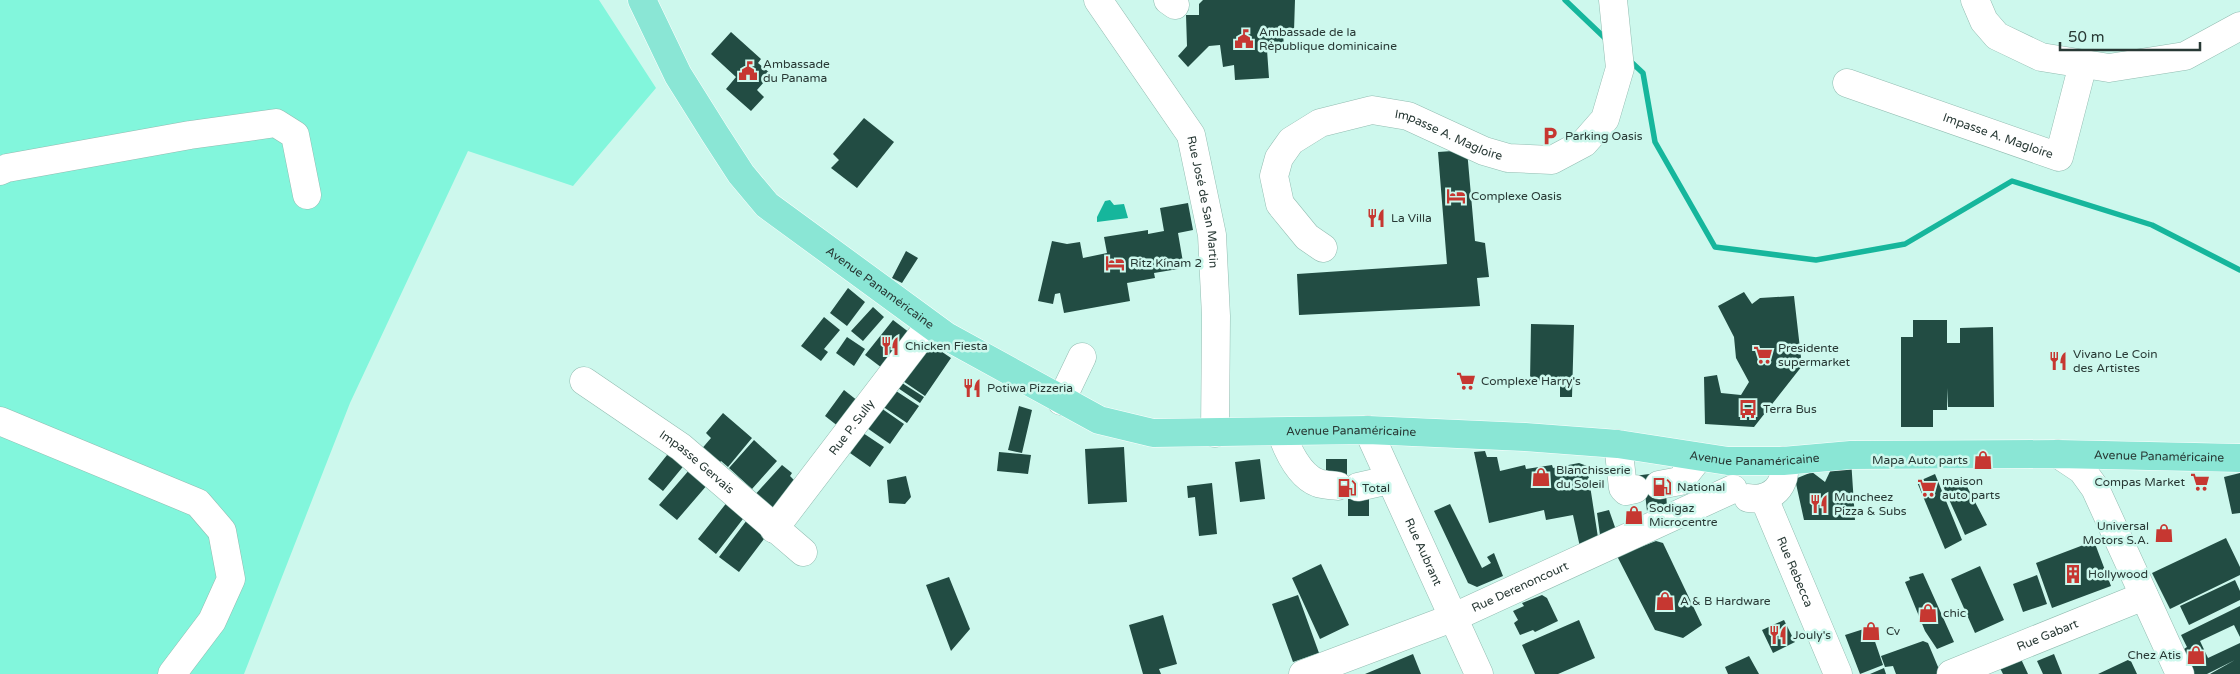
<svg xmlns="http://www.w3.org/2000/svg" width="2240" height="674" viewBox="0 0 2240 674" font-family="'Varela Round',sans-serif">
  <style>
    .green { fill: #82f6dc }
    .water { fill: #16b69c }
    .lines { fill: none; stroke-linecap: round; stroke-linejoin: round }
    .stream { stroke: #16b69c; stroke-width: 5.5 }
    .building { fill: #224c43 }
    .minor-casing { stroke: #92bcb1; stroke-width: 29 }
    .major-casing { stroke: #fff; stroke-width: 29 }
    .minor { stroke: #fff; stroke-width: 28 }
    .major { stroke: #8ae6d5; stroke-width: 28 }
    .labels { text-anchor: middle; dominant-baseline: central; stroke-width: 5; stroke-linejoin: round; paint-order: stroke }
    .poi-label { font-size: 12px; fill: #283935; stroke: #cdf8ed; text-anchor: start }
    .street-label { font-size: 12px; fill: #283935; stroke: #cdf8ed }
  </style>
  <rect width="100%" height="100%" fill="#cdf8ed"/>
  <path class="green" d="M0 0H599L656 88 573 186 468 151 350 403 244 674H0Z"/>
  <path class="water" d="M1110 200 1114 205 1124 204 1128 218 1097 222V217L1105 201Z"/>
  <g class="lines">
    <path class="stream" d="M1565 0 1607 40
      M1628 59 1643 73 1655 142 1715 247 1816 260 1905 244 2012 181 2152 225 2240 270"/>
  </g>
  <path class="building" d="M1203 0H1295L1294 31 1283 32 1284 49 1267 50 1269 78 1235 80 1234 65 1223 67 1220 45 1209 46 1188 67 1178 56 1187 46 1186 15H1199V4Z
    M731 32 761 59 758 63 771 74 757 90 764 97 751 111 726 89 736 77 711 54Z
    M864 118 894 142 857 188 831 168 839 160 833 154Z
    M1467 150 1475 241 1485 243 1489 277 1477 278 1480 306 1299 315 1297 274 1447 264 1438 152Z
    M1188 203 1193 230 1178 233 1184 268 1154 273 1155 278 1127 283 1130 301 1064 313 1060 293 1055 294 1053 304 1038 301 1052 241 1067 244 1080 242 1083 258 1107 253 1104 237 1148 230V234L1164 231 1160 208Z
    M906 251 918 258 902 283 892 278Z
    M848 288 865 302 847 326 830 313Z
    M1744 292 1752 304 1760 298 1794 296 1802 366 1754 427 1705 424 1704 377 1717 375 1721 393 1741 395 1749 382 1736 358 1734 337 1718 306Z
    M873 307 884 317 863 341 851 331Z
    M824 317 840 330 824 349 828 352 821 361 801 346Z
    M893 320 914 336 886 371 865 355Z
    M1913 320H1947V343H1960V328L1993 327 1994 407H1948L1947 388V410H1933V427H1901V337H1913Z
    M1531 324 1574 325 1572 397H1560V381H1530Z
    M847 337 865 349 854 366 836 353Z
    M926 341 951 358 925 396 900 379Z
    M899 381 924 397 920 403 895 386Z
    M893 389 919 406 907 423 882 406Z
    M844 390 863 405 843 430 825 416Z
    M1019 406 1032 410 1022 453 1008 450Z
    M881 408 904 424 890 444 867 428Z
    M723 413 752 438 728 467 721 461 716 467 699 452 711 438 706 433Z
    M863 433 884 447 870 467 850 453Z
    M754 440 777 461 752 489 729 468Z
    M1124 447 1127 502 1088 504 1085 449Z
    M671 450 686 463 663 491 648 479Z
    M1485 451 1487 457H1497L1500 471 1525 465 1526 469 1552 465 1553 468 1579 463 1587 466 1599 544 1580 547 1573 515 1546 520 1544 510 1489 523 1474 452Z
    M999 452 1031 455 1028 474 997 471Z
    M1260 459 1265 499 1240 502 1235 462Z
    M1326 459H1347V479L1369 498V516H1348V497L1338 496 1326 476Z
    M1851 459 1855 520H1804L1795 479 1812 472 1825 482 1834 463Z
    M782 465 792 473 790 476 801 487 776 517 753 497Z
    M690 469 708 484 677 520 659 505Z
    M1657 473 1666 491 1667 508 1647 511 1645 493 1634 476Z
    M2240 473V513L2232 514 2224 477Z
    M1935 474 1962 540 1945 549 1917 482Z
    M906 476 911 497 905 504 889 503 887 480Z
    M1962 477 1987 525 1965 535 1943 486Z
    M1212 483 1217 534 1199 536 1195 497 1188 498 1187 486Z
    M728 501 746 515 716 554 698 539Z
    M1450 504 1482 568 1491 563 1487 557 1494 553 1503 576 1477 587 1468 583 1434 511Z
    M1609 510 1616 530 1600 535 1597 513Z
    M750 516 770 531 739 572 719 557Z
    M2226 538 2240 567V575L2170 609 2152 573Z
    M1656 541 1663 543 1702 625 1683 638 1655 630 1617 556Z
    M2094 541 2111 586 2052 608 2036 563Z
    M1321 564 1349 625 1320 639 1292 578Z
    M1980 566 2004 620 1975 633 1951 579Z
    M1923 573 1954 642 1937 649 1925 631 1905 582 1910 580 1909 577Z
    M2037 575 2047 604 2023 612 2013 584Z
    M949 577 970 629 951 651 926 585Z
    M2235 580 2240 591V600L2189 625 2180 606Z
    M1298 595 1319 653 1293 662 1272 604Z
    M1542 595 1547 598 1558 621 1535 632 1533 630 1520 635 1514 623 1518 620 1513 611 1524 606 1522 603Z
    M2240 606V637L2234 625 2200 641 2208 658 2240 643V674H2210L2235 660 2207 674H2192L2181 651 2187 647 2181 635Z
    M1163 615 1177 664 1159 669 1161 674H1143L1129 625Z
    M1579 620 1595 658 1558 674H1535L1522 645Z
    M1784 620 1795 642 1773 653 1762 630Z
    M1870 627 1883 665 1860 674 1845 635Z
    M1923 641 1928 643 1941 674H1896L1893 666 1885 667 1881 656Z
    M1413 654 1421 674H1365Z
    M2054 654 2062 674H2043L2037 661Z
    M1749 656 1759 674H1728L1725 667Z
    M2021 659 2028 674H2003L2000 668Z
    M2130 659 2137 674H2098Z
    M1884 668 1886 674H1870Z"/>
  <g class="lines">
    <g class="minor-casing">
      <g id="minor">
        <path id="s1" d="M1098 0 1191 135 1212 235 1216 316 1215 433"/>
        <path d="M1168 0 1175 5"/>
        <path d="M1975 0 1984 21 1997 36 2041 57 2109 68 2185 56 2240 26"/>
        <path id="s2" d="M1847 83 2059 157 2083 64"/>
        <path d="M0 171 7 168 190 135 276 123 295 135 307 195"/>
        <path id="s3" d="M1323 248 1307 237 1280 204 1274 176 1279 158 1291 141 1320 123 1372 110 1408 116 1484 151 1508 158 1552 160 1584 143 1605 119 1620 68 1613 0"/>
        <path id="s4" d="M584 381 681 447 803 552"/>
        <path d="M1061 401 1082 357"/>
        <path d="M0 421 198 503 222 531 231 579 212 621 172 674"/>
        <path id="s5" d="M1368 430 1479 674"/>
        <path d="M1281 432C1287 449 1299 476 1318 483 1323 485 1331 485 1338 486"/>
        <path d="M1618 444 1623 488 1626 491 1635 489"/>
        <path d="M2058 454 2082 470 2095 488 2180 674"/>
        <path d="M1659 485 1680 481 1699 457"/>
        <path d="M1358 487 1389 480"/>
        <path d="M1748 498C1771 502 1789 485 1783 461"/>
        <path id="s6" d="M1764 498 1838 674"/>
        <path id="s7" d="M774 529 929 326"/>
        <path id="s8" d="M1303 674 1452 618 1733 489"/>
        <path id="s9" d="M1951 674 2144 596"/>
      </g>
    </g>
    <g class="major-casing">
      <g id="major">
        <path id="s10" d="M642 0 678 75 715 134 741 174 767 205 946 336 1099 420 1153 433 1368 430 1525 437 1618 444 1728 461H1783L1851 455 2058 454 2240 458"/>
      </g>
    </g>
    <use href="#minor" class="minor"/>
    <use href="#major" class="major"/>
  </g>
  <defs>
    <g id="civic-bare" transform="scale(1.5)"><path d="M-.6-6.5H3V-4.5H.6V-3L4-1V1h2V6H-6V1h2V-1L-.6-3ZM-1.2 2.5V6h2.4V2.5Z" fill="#c63731" stroke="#cdf8ed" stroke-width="2.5" paint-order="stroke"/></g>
    <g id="parking-bare" transform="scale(1.5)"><path d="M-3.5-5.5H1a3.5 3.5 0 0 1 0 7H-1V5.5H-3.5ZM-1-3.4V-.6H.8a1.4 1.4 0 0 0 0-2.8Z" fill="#c63731" stroke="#cdf8ed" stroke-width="2.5" paint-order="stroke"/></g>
    <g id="hotel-bare" transform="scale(1.5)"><path d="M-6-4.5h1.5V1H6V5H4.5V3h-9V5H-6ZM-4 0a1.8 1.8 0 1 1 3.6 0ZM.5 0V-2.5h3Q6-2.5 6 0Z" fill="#c63731" stroke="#cdf8ed" stroke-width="2.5" paint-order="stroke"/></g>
    <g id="restaurant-bare" transform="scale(1.5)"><path d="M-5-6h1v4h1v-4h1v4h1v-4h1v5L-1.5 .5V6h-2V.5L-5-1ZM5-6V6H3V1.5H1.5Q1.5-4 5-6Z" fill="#c63731" stroke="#cdf8ed" stroke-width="2.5" paint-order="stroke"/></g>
    <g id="supermarket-bare" transform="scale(1.5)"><path d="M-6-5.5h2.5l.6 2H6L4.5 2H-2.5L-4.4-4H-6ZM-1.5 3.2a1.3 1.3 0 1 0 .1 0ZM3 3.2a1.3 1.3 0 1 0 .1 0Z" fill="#c63731" stroke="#cdf8ed" stroke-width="2.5" paint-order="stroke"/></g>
    <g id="bus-bare" transform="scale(1.5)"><path d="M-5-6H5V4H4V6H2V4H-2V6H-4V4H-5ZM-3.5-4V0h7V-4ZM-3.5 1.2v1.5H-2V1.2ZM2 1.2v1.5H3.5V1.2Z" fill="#c63731" stroke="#cdf8ed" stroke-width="2.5" paint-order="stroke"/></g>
    <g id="shop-bare" transform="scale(1.5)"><path d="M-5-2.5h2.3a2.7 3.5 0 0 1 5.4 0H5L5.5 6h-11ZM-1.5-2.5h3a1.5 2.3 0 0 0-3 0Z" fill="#c63731" stroke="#cdf8ed" stroke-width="2.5" paint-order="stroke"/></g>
    <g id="fuel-bare" transform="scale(1.5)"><path d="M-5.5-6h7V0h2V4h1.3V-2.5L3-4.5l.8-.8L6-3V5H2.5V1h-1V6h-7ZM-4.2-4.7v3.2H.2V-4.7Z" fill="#c63731" stroke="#cdf8ed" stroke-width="2.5" paint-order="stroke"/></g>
    <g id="building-bare" transform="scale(1.5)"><path d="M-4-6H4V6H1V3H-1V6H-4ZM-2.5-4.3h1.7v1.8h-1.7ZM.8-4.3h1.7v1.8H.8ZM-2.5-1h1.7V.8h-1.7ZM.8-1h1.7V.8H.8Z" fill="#c63731" stroke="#cdf8ed" stroke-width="2.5" paint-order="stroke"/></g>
  </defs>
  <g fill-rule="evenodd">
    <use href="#civic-bare" x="1244" y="39"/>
    <use href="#civic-bare" x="748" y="71"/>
    <use href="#parking-bare" x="1550" y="136"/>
    <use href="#hotel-bare" x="1456" y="196"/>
    <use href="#restaurant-bare" x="1376" y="218"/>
    <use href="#hotel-bare" x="1115" y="263"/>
    <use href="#restaurant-bare" x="890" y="346"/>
    <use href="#supermarket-bare" x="1763" y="355"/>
    <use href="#restaurant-bare" x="2058" y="361"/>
    <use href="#supermarket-bare" x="1466" y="381"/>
    <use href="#restaurant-bare" x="972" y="388"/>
    <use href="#bus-bare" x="1748" y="409"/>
    <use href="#shop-bare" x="1983" y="460"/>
    <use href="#shop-bare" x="1541" y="477"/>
    <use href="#supermarket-bare" x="2200" y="482"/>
    <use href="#fuel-bare" x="1662" y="487"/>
    <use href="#fuel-bare" x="1347" y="488"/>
    <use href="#supermarket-bare" x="1927" y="488"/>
    <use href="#restaurant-bare" x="1819" y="504"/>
    <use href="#shop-bare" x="1634" y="515"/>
    <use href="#shop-bare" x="2164" y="533"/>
    <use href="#building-bare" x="2073" y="574"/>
    <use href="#shop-bare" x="1665" y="601"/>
    <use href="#shop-bare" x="1928" y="613"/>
    <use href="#shop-bare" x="1871" y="631"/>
    <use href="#restaurant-bare" x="1778" y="635"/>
    <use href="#shop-bare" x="2196" y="655"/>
  </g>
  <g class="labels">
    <g class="poi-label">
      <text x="1259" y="32">Ambassade de la<tspan x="1259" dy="14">République dominicaine</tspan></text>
      <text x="763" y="64">Ambassade<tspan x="763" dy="14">du Panama</tspan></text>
      <text x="1565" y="136">Parking Oasis</text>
      <text x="1471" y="196">Complexe Oasis</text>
      <text x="1391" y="218">La Villa</text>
      <text x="1130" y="263">Ritz Kinam 2</text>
      <text x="905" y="346">Chicken Fiesta</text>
      <text x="1778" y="348">Presidente<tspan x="1778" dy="14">supermarket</tspan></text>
      <text x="2073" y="354">Vivano Le Coin<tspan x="2073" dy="14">des Artistes</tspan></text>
      <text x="1481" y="381">Complexe Harry's</text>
      <text x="987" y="388">Potiwa Pizzeria</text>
      <text x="1763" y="409">Terra Bus</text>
      <text x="1968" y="460" text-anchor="end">Mapa Auto parts</text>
      <text x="1556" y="470">Blanchisserie<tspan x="1556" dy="14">du Soleil</tspan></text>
      <text x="1942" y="481">maison<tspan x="1942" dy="14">auto parts</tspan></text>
      <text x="2185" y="482" text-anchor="end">Compas Market</text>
      <text x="1677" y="487">National</text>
      <text x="1362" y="488">Total</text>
      <text x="1834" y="497">Muncheez<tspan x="1834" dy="14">Pizza &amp; Subs</tspan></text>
      <text x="1649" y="508">Sodigaz<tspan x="1649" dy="14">Microcentre</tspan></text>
      <text x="2149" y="526" text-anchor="end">Universal<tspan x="2149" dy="14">Motors S.A.</tspan></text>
      <text x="2088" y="574">Hollywood</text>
      <text x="1680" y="601">A &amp; B Hardware</text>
      <text x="1943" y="613">chic</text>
      <text x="1886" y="631">Cv</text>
      <text x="1793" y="635">Jouly's</text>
      <text x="2181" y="655" text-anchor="end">Chez Atis</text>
    </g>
    <g class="street-label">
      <text stroke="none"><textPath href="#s3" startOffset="299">Impasse A. Magloire</textPath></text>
      <text stroke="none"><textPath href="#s2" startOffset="160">Impasse A. Magloire</textPath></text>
      <text stroke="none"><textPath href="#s1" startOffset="232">Rue José de San Martin</textPath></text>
      <text stroke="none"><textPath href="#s10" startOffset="381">Avenue Panaméricaine</textPath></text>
      <text stroke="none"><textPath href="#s7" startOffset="128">Rue P. Sully</textPath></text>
      <text stroke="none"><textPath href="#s10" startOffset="891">Avenue Panaméricaine</textPath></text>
      <text stroke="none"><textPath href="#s10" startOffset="1296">Avenue Panaméricaine</textPath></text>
      <text stroke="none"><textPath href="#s10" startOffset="1701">Avenue Panaméricaine</textPath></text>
      <text stroke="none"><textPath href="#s4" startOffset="139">Impasse Gervais</textPath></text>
      <text stroke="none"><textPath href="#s5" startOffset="134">Rue Aubrant</textPath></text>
      <text stroke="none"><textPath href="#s6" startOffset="80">Rue Rebecca</textPath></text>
      <text stroke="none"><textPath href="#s8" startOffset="234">Rue Derenoncourt</textPath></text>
      <text stroke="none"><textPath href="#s9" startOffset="104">Rue Gabart</textPath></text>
    </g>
  </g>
  <path d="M2060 42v8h140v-8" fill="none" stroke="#283935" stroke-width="2.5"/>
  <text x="2068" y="42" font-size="15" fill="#283935" stroke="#cdf8ed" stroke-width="4" paint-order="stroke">50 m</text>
</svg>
